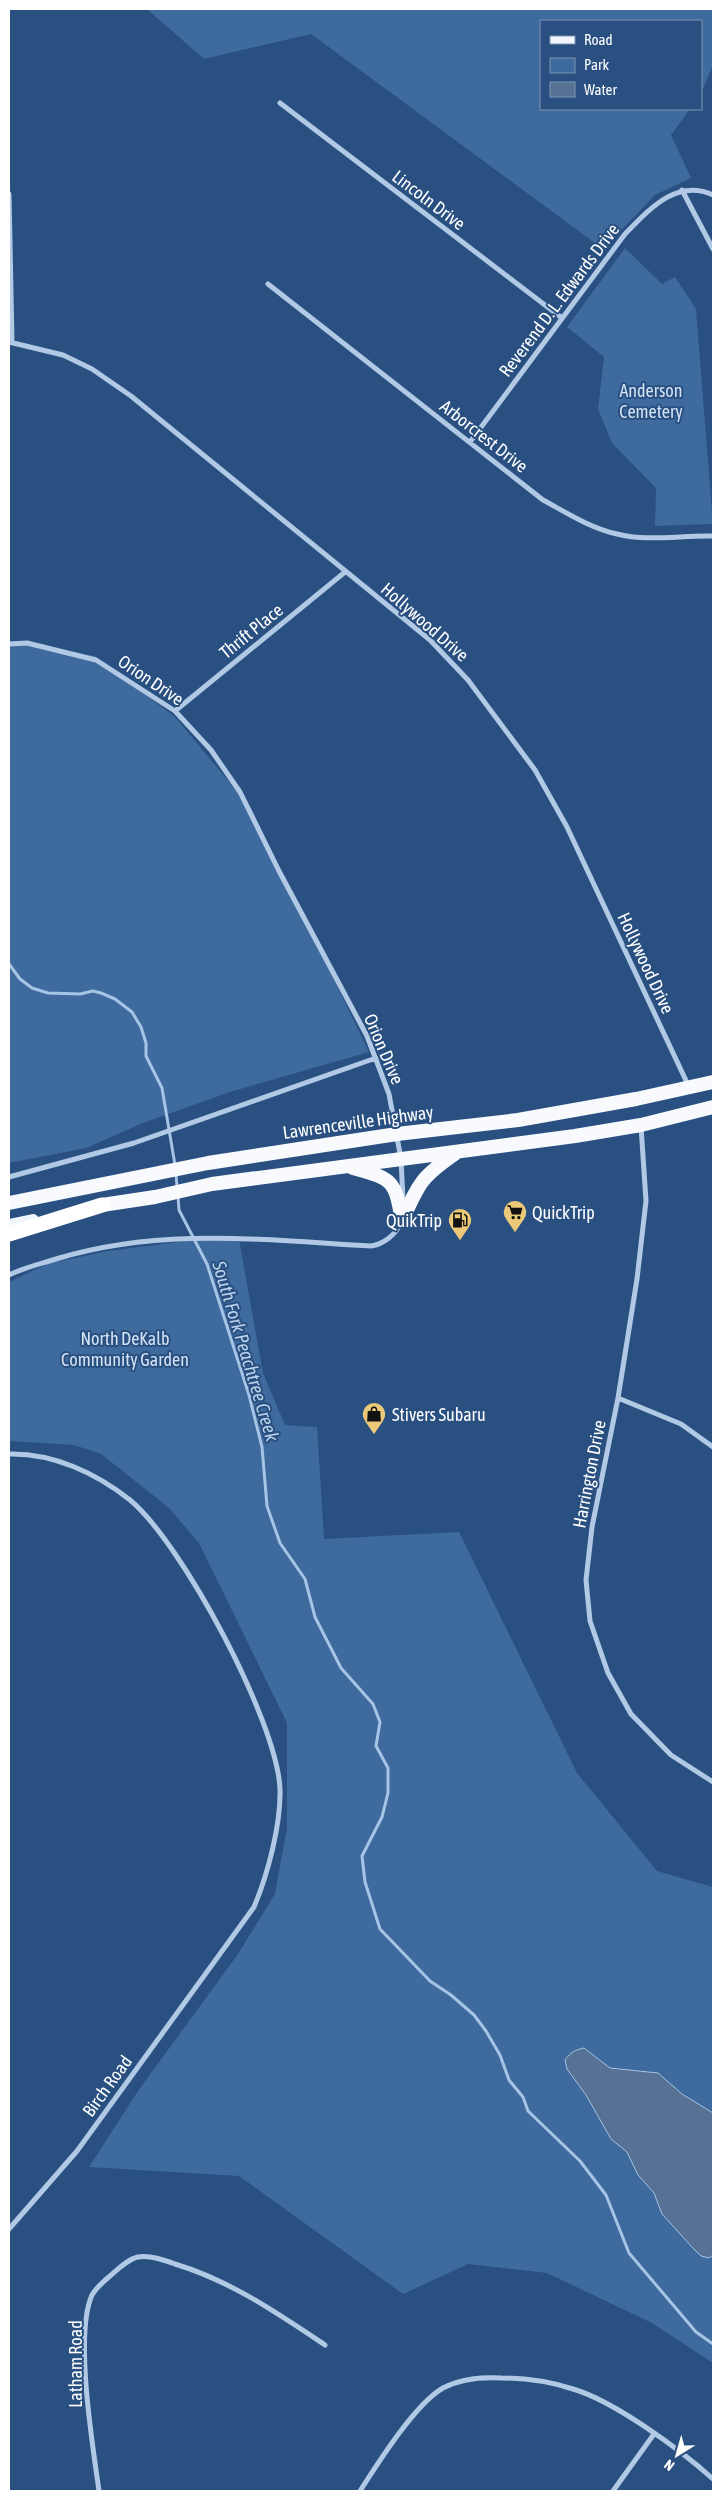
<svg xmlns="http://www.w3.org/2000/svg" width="722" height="2500" viewBox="0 0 722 2500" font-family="'Asap Condensed',sans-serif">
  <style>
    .green { fill: #3e6a9d }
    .water { fill: #567193; stroke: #a6c4e5 }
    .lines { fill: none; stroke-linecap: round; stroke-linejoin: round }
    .stream { stroke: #a6c4e5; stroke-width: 3 }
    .minor { stroke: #b1c9e5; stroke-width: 5 }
    .primary { stroke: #f1f6fd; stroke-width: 12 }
    .trunk { stroke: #f8fafe; stroke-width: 14 }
    .motorway { stroke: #fff; stroke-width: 15 }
    .labels { text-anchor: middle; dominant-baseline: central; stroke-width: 4; stroke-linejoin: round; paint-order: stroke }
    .street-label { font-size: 18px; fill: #fff; stroke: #295080 }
    .park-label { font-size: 18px; fill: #d3e3f5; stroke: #295080 }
    .poi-label { font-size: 18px; fill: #fff; stroke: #295080; text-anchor: start }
    .water-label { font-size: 19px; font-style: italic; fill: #bcd3ed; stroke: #295080 }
  </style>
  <rect width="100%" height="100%" fill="#295080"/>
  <path class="green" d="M147 9H713V65L701 94V21H541V109H690L671 135 691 178 655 195 603 249 311 34 204 59Z
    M625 248 662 284 675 277 696 309 713 524 655 526 656 488 612 443 598 409 604 357 567 327Z
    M9 645H35L95 656 175 717 251 808 369 1052 230 1092 143 1123 86 1148 9 1163Z
    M239 1239 263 1373 285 1425 317 1427 324 1539 459 1532 577 1773 657 1871 713 1887V2113L682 2094 658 2073 610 2068 584 2048 567 2069 586 2095 611 2139 627 2152 638 2175 654 2193 662 2214 691 2246 709 2258 713 2255V2363L652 2323 547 2273 468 2264 403 2294 239 2176 89 2167 138 2091 238 1954 275 1894 287 1828V1723L199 1543 168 1507 101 1454 74 1445 9 1441V1282L47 1264 108 1251 187 1241Z"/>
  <path class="water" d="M584 2048 610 2068 658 2073 682 2094 713 2113V2255L709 2258 701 2256 691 2246 662 2214 654 2193 638 2175 627 2152 611 2139 586 2095 567 2069 565 2060C571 2052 575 2050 584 2048Z"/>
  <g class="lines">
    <path class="stream" d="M9 964 20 979 32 988 48 993 80 994 93 991 101 993 115 999 132 1012 141 1027 146 1043V1056L162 1088 175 1165
      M176 1174 177 1187
      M178 1196 179 1210 207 1264 249 1395 262 1447 267 1506 280 1543 305 1579 315 1617 341 1668 373 1704 380 1722 376 1746 388 1768V1793L382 1817 362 1856 365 1882 380 1929 430 1981 451 1995 474 2015 486 2031 500 2055 509 2080 523 2097 528 2111 580 2161 606 2195 629 2253 696 2332 713 2344"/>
    <path class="minor" d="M280 103 562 318
      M682 190 713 249
      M9 194 12 342
      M268 284 543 500C567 513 590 528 617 534 647 542 682 535 713 536
      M9 342 63 355 92 369 131 396 430 640 468 680 535 770 567 827 689 1087
      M470 442 625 234C649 210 676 178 713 195
      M9 644 27 643 96 660 175 711 211 750 240 792 279 871 367 1036 389 1094 401 1159 403 1200
      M175 711 345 572
      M641 1126 646 1201 637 1279 618 1398 592 1527 586 1580 590 1621 608 1673 631 1714 671 1755 713 1782
      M9 1177 134 1143 376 1058
      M9 1275C23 1268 40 1264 56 1259 161 1227 264 1240 371 1246 384 1244 395 1235 401 1223
      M618 1398 681 1424 713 1447
      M9 1454C53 1453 96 1473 130 1500 182 1543 277 1721 280 1789 281 1824 268 1874 254 1907L77 2151 9 2229
      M99 2491C93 2447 74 2335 92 2295 96 2288 104 2281 110 2276 118 2269 128 2259 138 2257 150 2255 164 2260 175 2264 231 2281 277 2313 325 2345
      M360 2491C378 2463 415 2404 443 2388 462 2378 482 2377 502 2378 525 2378 551 2382 573 2389 614 2401 681 2450 713 2479
      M613 2491 654 2434"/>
    <path class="primary" d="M9 1225 33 1220"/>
    <path class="trunk" d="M353 1168C394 1179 395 1181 402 1221
      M9 1203 208 1163 397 1134 518 1120 636 1099 713 1082
      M102 1205 155 1197 212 1184 575 1136 641 1125 713 1107
      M402 1221C419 1183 421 1177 456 1153"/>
    <path class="motorway" d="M9 1234 102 1205"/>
  </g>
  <defs>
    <g id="supermarket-pin" transform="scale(1.25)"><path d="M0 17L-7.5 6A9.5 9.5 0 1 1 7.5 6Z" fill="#ecc978" stroke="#295080"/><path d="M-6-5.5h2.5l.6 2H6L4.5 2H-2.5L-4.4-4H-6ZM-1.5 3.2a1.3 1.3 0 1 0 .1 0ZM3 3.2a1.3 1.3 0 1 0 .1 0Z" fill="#111"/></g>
    <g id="fuel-pin" transform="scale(1.25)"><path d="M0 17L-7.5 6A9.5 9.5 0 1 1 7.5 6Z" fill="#ecc978" stroke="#295080"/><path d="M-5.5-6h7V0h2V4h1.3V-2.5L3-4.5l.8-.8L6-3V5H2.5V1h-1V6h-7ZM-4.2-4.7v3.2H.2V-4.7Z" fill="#111"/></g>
    <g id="shop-pin" transform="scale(1.25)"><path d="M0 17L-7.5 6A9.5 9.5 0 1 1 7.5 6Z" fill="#ecc978" stroke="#295080"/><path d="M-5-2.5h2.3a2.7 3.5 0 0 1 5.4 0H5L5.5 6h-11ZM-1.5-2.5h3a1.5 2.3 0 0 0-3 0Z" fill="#111"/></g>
  </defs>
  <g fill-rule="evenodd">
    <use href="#supermarket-pin" x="515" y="1212"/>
    <use href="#fuel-pin" x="460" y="1220"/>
    <use href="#shop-pin" x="374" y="1414"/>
  </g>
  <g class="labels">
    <g class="street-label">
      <text transform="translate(429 200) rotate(37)">Lincoln Drive</text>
      <text transform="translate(559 300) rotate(-53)">Reverend D. L. Edwards Drive</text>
      <text transform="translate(484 436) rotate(38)">Arborcrest Drive</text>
      <text transform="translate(425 622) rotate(41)">Hollywood Drive</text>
      <text transform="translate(251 631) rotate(-39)">Thrift Place</text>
      <text transform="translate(151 680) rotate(34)">Orion Drive</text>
      <text transform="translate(646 963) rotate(65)">Hollywood Drive</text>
      <text transform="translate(384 1049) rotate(67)">Orion Drive</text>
      <text transform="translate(358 1122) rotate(-8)">Lawrenceville Highway</text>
      <text transform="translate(589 1474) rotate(-79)">Harrington Drive</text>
      <text transform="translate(107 2086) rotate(-54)">Birch Road</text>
      <text transform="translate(75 2364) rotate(-90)">Latham Road</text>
    </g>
    <g class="park-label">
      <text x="651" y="390">Anderson<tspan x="651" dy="21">Cemetery</tspan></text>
      <text x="125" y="1338">North DeKalb<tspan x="125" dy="21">Community Garden</tspan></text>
    </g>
    <g class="poi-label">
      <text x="532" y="1212">QuickTrip</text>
      <text x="442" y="1220" text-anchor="end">QuikTrip</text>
      <text x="392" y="1414">Stivers Subaru</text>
    </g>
    <g class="water-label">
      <text transform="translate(246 1351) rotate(73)">South Fork Peachtree Creek</text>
    </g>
  </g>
  <rect width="722" height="2500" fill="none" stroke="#ffffff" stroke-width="20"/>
  <rect x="540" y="20" width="162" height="90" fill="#295080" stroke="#7f96b3"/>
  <rect x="550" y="36" width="25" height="8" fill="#f1f6fd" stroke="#7f96b3"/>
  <text x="584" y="45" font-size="15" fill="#ffffff">Road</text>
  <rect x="550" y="58" width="25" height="15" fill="#3e6a9d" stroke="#7f96b3"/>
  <text x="584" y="70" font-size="15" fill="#ffffff">Park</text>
  <rect x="550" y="82" width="25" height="15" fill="#567193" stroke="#7f96b3"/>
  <text x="584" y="95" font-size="15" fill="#ffffff">Water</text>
  <g transform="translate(677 2455) rotate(217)" stroke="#295080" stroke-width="4" paint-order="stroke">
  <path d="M0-4L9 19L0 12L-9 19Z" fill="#ffffff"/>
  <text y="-8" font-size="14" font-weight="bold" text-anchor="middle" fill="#ffffff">N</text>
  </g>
</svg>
